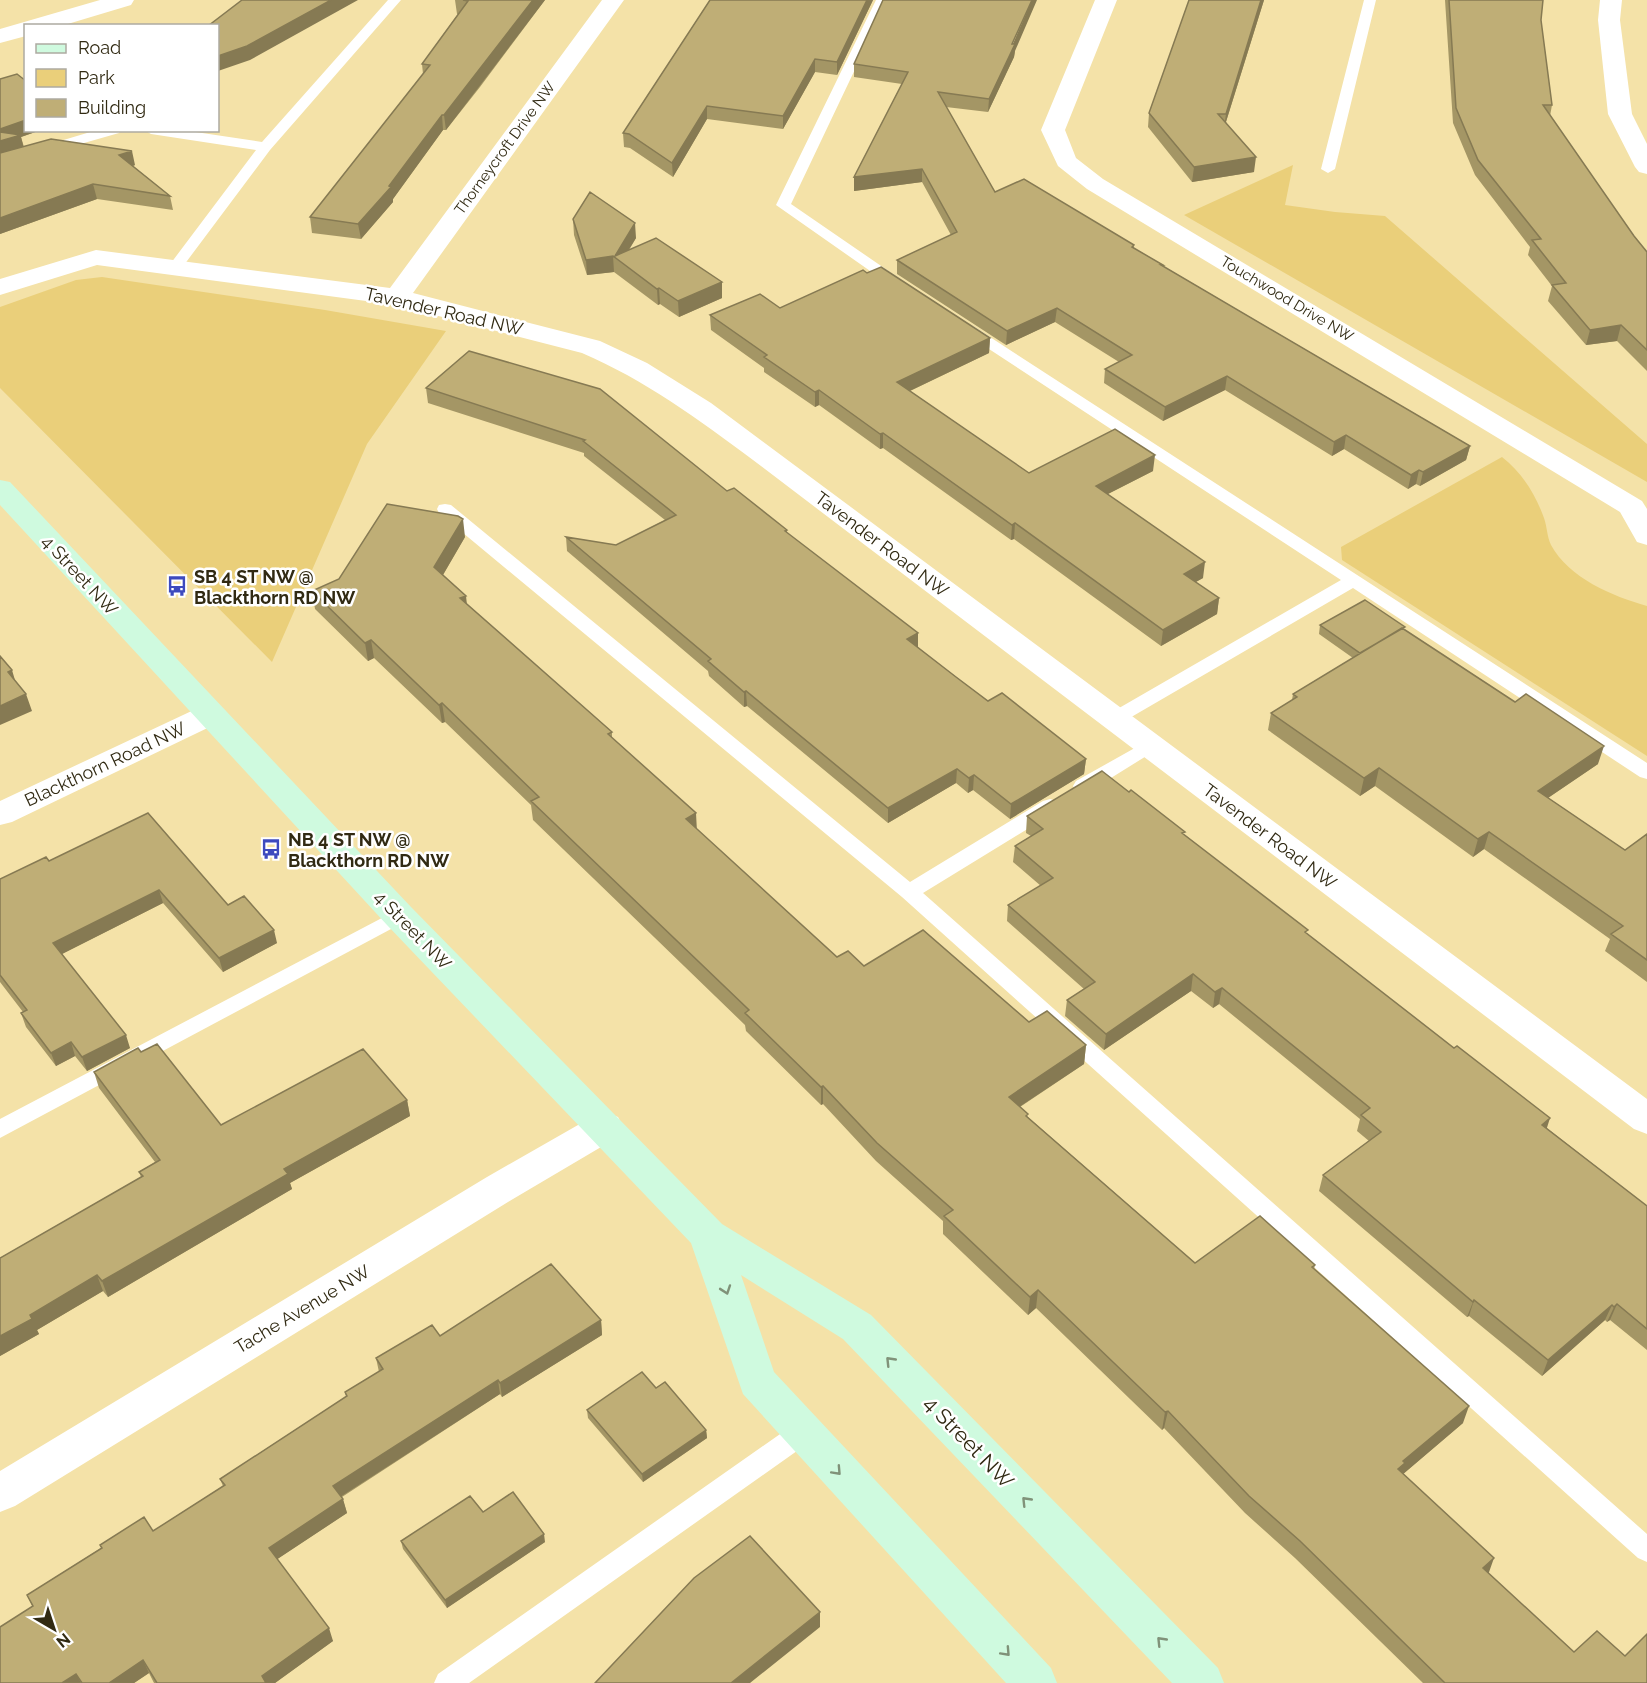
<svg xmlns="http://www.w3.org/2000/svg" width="1647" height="1683" viewBox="0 0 1647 1683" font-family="Raleway,sans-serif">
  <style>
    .green { fill: #eacf7a }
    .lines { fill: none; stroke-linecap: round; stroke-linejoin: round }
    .service { fill: #fff; fill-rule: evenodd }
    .minor { fill: #fff; fill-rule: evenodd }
    .secondary { fill: #cffadf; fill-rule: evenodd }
    .wall { fill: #a49665 }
    .shaded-wall { fill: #867a53 }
    .building { fill: #bfae76; stroke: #867a53; stroke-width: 1.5 }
    .oneway { stroke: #809279 }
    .labels { text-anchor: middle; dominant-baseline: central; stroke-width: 5; stroke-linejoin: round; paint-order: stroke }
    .far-street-label { font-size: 15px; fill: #312a13; stroke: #fff }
    .street-label { font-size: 18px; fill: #312a13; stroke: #fff }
    .poi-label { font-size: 18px; font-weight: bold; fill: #312a13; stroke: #fff; text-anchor: start }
    .near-street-label { font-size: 21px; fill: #312a13; stroke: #fff }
  </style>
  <rect width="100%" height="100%" fill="#f4e2a8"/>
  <path class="green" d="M1293 165 1285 205 1335 212 1385 216 1647 444V482L1184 215Z
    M102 277 325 310 446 331 367 444 272 662 0 388V307L76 280Z
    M1502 457C1522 473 1535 493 1544 518 1547 526 1547 537 1551 545 1569 578 1612 596 1647 606V756L1342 560 1341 547Z"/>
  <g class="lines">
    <path class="service" d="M388 0H401L270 150 181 269H171L169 266 171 263 256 150 151 134 144 130H182L262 142Z
      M876 0H888L791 204 903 281 905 284 898 288 893 287 776 205Z
      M1364 0H1376L1335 169 1328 173 1321 169Z
      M97 130H121L119 133 0 167V159Z
      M968 324 973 326 1647 763V779L1640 777 1353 588 1121 723 1114 725 1107 723 1105 719 1107 715 1341 580 963 332 960 329 963 326Z
      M445 504 451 505 910 882 1043 801 1050 799 1057 801 1060 806 1057 811 923 893 1647 1534V1562L1638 1558 902 897 439 513 437 509 439 505Z
      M1149 740 1156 742 1158 746 1156 750 1090 791 1083 793 1076 791 1073 786 1076 781Z
      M399 909 406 911 409 916 406 921 0 1138V1119Z
      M802 1422 811 1425 814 1433 811 1441 469 1683H434L438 1674 793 1425Z"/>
    <path class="minor" d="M100 0H134L131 5 61 26H26V36L0 43V29Z
      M602 0H624L413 293 600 341 647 363 711 403 1647 1099V1134L1634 1129 753 460C698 419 645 380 582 353L396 305 97 265 0 295V279L96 250 390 288Z
      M1095 0H1117L1065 130 1076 158 1103 179 1642 501 1647 509V545L1637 542 1620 512 1087 189 1058 166 1041 130Z
      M1600 0H1622L1620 20 1632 114 1647 144V174L1639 172 1635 167 1608 114 1598 20Z
      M209 705 220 708 225 715 220 722 12 822 0 825V801L198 708Z
      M605 1112 618 1117 623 1127 618 1137 513 1199 15 1506 0 1512V1471L487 1177 592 1117Z"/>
    <path class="secondary" d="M0 480 10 482 411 907 722 1224 871 1315 1218 1668 1224 1683H1172L843 1339 741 1275 774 1372 1051 1668 1057 1683H1006L743 1394 691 1243 387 925 0 505Z"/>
  </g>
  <path class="wall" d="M455 0H545L480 87 446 130H443L393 199V202L361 239 312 233 310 217 423 74 422 64 458 14H457Z
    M710 0H873L837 75 815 72 783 129 707 119 673 177 630 148 624 147 623 133Z
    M1189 0H1264L1226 122 1254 172 1192 182 1148 127 1149 113Z
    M1445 0H1543L1541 20 1552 105 1550 116 1634 236 1647 252V371L1617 341 1586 345 1548 301 1552 286 1528 255 1530 247 1475 175 1453 123Z
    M1015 51 1014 57 988 112 946 107 995 192 1134 245V248L1163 265V266L1470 446 1466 460 1420 486 1416 484 1408 489 1344 449 1332 456 1225 390 1163 421 1104 383 1105 369 1119 362 1055 322 1006 345 897 274V260L951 235 922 182 854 191V177L902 84 854 77V64Z
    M0 79 26 130H41L21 137 24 147 135 165 133 166 170 196 173 210 97 199 0 234Z
    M573 219 636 238 629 250 722 282V298L679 317 660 304 658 305 614 272 587 275 574 235Z
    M867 273 990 338 989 353 910 391 1029 473 1153 471 1108 494 1203 578 1195 582 1219 598 1217 614 1161 646 1014 539 1011 540 883 448 880 449 819 405 815 407 764 372V368L711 330 710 315 780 308Z
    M469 351 727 491 787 530V533L918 648 988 701 1086 759 1084 774 1010 819 973 790 968 793 956 783 888 823 747 706 744 707 709 676 708 671 567 551 566 537 616 545 665 520 584 456V453L428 403 426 388Z
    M465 537 443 575 467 604 612 732V738L697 830 837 957 864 966 1029 1022 1086 1045 1084 1064 1020 1107 1028 1117 1195 1263 1315 1265 1314 1269 1463 1423 1403 1474 1488 1573 1574 1652 1647 1683H1423L1295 1558 1245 1513 1164 1428 1162 1430 1036 1308 1028 1315 943 1234V1221L876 1161 823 1104 821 1105 746 1031 745 1025 533 820 531 805 445 722 442 723 374 658 368 661 315 609 312 591Z
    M1320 625 1404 630 1598 764 1548 798 1625 850 1647 834V982L1605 951 1610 939 1484 849 1473 857 1375 786 1360 796 1268 730 1271 713 1292 700 1293 694 1353 658 1319 634Z
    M1027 816 1185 835 1547 1128 1647 1206V1350L1610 1320 1607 1322 1605 1320 1542 1376 1469 1316 1467 1317 1319 1191 1323 1175 1369 1141 1357 1131 1360 1119 1219 1004 1213 1008 1191 991 1104 1050 1065 1016 1067 1000 1084 989 1007 921 1008 905 1041 886 1013 862 1015 846 1031 836 1026 833Z
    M49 861 228 905 277 943 223 972 163 903 62 954 130 1048 87 1071 75 1056 56 1066 26 1027 21 1013 23 1012 0 982V879Z
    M141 1052 221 1125 407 1100 410 1116 290 1183 292 1189 108 1297 103 1291 37 1330 39 1334 0 1356V1258L141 1177 139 1172 155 1162 99 1088 94 1072Z
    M601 1320 602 1335 502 1397 500 1394 342 1497 347 1513 277 1559 333 1641 275 1683H154L149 1673 134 1683H0L32 1606 27 1595 101 1548 100 1545 153 1531 223 1486 220 1479 346 1397 345 1392 379 1372 376 1358 440 1336Z
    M656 1388 706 1430 707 1438 643 1482 588 1418 587 1410Z
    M483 1512 545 1542 447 1608 403 1549 401 1541Z"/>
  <path class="shaded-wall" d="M331 0H358L250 60 218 71V56Z
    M533 0H545L446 130 444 115Z
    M867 0H873L837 75V62Z
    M1032 0H1037L1015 51 1014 57 988 112 989 99Z
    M1261 0H1264L1224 128 1226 114Z
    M815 59V72L783 129V116Z
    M707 106V119L673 177 672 163Z
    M442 115 443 130 393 199V202L361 239 358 224 389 186Z
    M26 120V130H41L21 137 24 149 0 157V129Z
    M132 151 135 165 122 170 119 155Z
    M1256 157 1254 172 1192 182 1194 167Z
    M922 169V182L854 191V177Z
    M93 184 97 199 0 234V218Z
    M635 223 636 238 621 262 615 256Z
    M613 256 614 272 587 275 586 260Z
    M722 282V298L679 317 678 301Z
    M659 288 660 304 658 305 657 289Z
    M1057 308 1055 322 1006 345 1007 331Z
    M1621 325 1617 341 1586 345 1590 330Z
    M990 338 989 353 897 397V382Z
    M1227 376 1225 390 1163 421 1165 407Z
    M819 390V405L815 407V392Z
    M883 433V448L880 449V434Z
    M1346 435 1344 449 1332 456 1334 442Z
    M1470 446 1466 460 1420 486 1423 472Z
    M1155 455 1153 471 1094 501 1096 486Z
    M1419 470 1416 484 1408 489 1411 475Z
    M463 519 465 537 437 585 434 567Z
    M1015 523 1014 539 1011 540 1012 525Z
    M1205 562 1203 578 1182 590 1184 574Z
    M466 596 468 614 460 598Z
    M1219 598 1217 614 1161 646 1163 630Z
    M918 633V648L907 639Z
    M371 640 374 658 368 661 365 643Z
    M12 670 17 687 8 672Z
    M746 691 747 706 744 707V692Z
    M26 694 32 711 0 725V706Z
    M442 703 445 722 442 723 439 705Z
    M1604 746 1598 764 1533 808 1538 791Z
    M1086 759 1084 774 1010 819 1011 804Z
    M1379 768 1375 786 1360 796 1364 778Z
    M957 769 956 783 888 823V808Z
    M974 775 973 790 968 793 969 778Z
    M696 813 697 832 686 819Z
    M1489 832 1484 849 1473 857 1478 839Z
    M159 890 163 903 58 956 53 943Z
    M274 930 277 943 223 972 219 958Z
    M1193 974 1191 991 1104 1050 1106 1034Z
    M1222 988 1219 1004 1213 1008 1215 992Z
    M126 1035 130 1048 87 1071 82 1057Z
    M71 1042 75 1056 56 1066 51 1053Z
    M1086 1045 1084 1064 1007 1115 1009 1097Z
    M823 1086V1104L821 1105V1087Z
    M407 1100 410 1116 290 1183 292 1189 108 1297 102 1281 284 1169Z
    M1550 1118 1545 1134 1542 1125Z
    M97 1275 103 1291 37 1330 39 1334 0 1356V1336L30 1315Z
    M1038 1290 1036 1308 1028 1315 1030 1297Z
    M1474 1300 1469 1316 1467 1317 1473 1302Z
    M1617 1304 1610 1320 1607 1322 1614 1307Z
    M1612 1305 1605 1320 1542 1376 1548 1360Z
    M601 1320 602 1335 502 1397 500 1383Z
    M498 1380 500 1394 337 1499 333 1486Z
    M1469 1406 1463 1423 1402 1475 1398 1469 1403 1461Z
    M1168 1411 1164 1428 1162 1430 1165 1412Z
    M706 1430 707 1438 643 1482 642 1474Z
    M343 1499 347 1513 273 1562 269 1548Z
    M544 1534 545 1542 447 1608 445 1600Z
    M1494 1558 1488 1575 1483 1568Z
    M820 1612V1627L750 1683H731Z
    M329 1628 333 1641 275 1683H264L262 1676Z
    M143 1660 149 1673 134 1683H109Z
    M76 1674 81 1683H62Z"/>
  <path class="building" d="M242 0H331L247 46 218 56V26H208Z
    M463 0H533L444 115H442L389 186 391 187 358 224 310 217 430 65 422 64 468 1Z
    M710 0H867L837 62 815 59 783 116 707 106 672 163 629 134 623 133Z
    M883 0H1032L1012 44H1015L989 99 938 92 995 192 1024 179 1134 245 1132 247 1163 265H1161L1470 446 1423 472 1419 470 1411 475 1346 435 1334 442 1227 376 1165 407 1105 369 1132 355 1057 308 1007 331 897 260 957 232 922 169 854 177 908 72 854 64Z
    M1189 0H1261L1226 114H1218L1256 157 1194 167 1149 113Z
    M1449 0H1543L1541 20 1552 105H1543L1634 236 1647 252V350L1621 325 1590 330 1552 285 1566 283 1532 240 1541 239 1478 160 1456 108Z
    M17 74 26 81V120L0 129V79Z
    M0 132 21 135 0 141Z
    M51 139 132 151 119 155 170 196 93 184 0 218V153Z
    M590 192 635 223 615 256 656 238 722 282 678 301 659 288 657 289 613 256 586 260 573 219Z
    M881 267 990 338 897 382 1029 473 1115 429 1155 455 1096 486 1205 562 1184 574 1219 598 1163 630 1015 523 1012 525 883 433 880 434 819 390 815 392 764 357 767 355 710 315 760 294 780 308 863 270 867 273Z
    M469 351 600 389 727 491 734 488 787 530 785 531 918 633 907 639 956 677 988 701 1002 693 1086 759 1011 804 974 775 969 778 957 769 888 808 746 691 744 692 708 661 711 659 566 537 616 545 676 515 583 441 585 440 426 388Z
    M387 504 458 516 463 519 434 567 466 596 460 598 612 732 608 734 696 813 686 819 837 957 848 951 864 966 923 930 1029 1022 1047 1011 1086 1045 1009 1097 1028 1114 1026 1116 1195 1263 1260 1216 1315 1265 1312 1267 1469 1406 1403 1461 1405 1463 1398 1469 1494 1558 1483 1568 1574 1652 1597 1631 1625 1656 1647 1634V1683H1445L1300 1541 1249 1496 1168 1411 1165 1412 1038 1290 1030 1297 944 1216 953 1210 877 1143 823 1086 821 1087 745 1013 749 1010 531 801 539 797 442 703 439 705 371 640 365 643 312 591 339 579Z
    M1365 600 1405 627 1360 653 1320 625Z
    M1402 628 1515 702 1526 694 1604 746 1538 791 1625 850 1647 834V960L1611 934 1623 926 1489 832 1478 839 1379 768 1364 778 1271 713 1297 697 1293 694Z
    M0 656 12 670 8 672 26 694 0 706Z
    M1102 771 1129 792 1131 790 1185 832 1182 833 1308 930 1305 932 1454 1048 1457 1046 1550 1118 1542 1125 1647 1206V1329L1617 1304 1614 1307 1612 1305 1548 1360 1474 1300 1473 1302 1323 1175 1381 1132 1361 1115 1370 1108 1222 988 1215 992 1193 974 1106 1034 1067 1000 1095 982 1008 905 1053 878 1015 846 1043 829 1027 816Z
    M148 813 228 905 244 896 274 930 219 958 159 890 53 943 126 1035 82 1057 71 1042 51 1053 21 1013 27 1010 0 975V879L46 857 49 861Z
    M157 1044 221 1125 363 1049 407 1100 284 1169 288 1174 102 1281 97 1275 30 1315 32 1319 0 1336V1258L143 1176 139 1172 160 1160 94 1072 138 1048 141 1052Z
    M551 1264 601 1320 500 1383 498 1380 333 1486 343 1499 269 1548 329 1628 262 1676 266 1683H157L143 1660 109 1683H82L76 1674 62 1683H0V1627L33 1606 27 1595 102 1548 100 1545 144 1517 153 1531 225 1485 220 1479 347 1396 345 1392 383 1369 376 1358 432 1325 440 1336Z
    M642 1372 656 1388 665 1382 706 1430 642 1474 587 1410Z
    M513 1492 544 1534 445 1600 401 1541 470 1496 483 1512Z
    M750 1536 820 1612 731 1683H595L694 1578Z"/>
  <defs><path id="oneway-chevron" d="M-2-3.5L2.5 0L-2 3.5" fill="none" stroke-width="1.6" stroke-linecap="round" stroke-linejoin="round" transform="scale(1.5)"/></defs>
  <g class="oneway">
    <use href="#oneway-chevron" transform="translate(726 1290) rotate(71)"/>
    <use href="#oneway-chevron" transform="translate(890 1361) rotate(-134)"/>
    <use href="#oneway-chevron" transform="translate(837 1471) rotate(47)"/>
    <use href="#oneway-chevron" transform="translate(1026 1501) rotate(-134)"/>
    <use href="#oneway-chevron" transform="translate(1161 1641) rotate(-134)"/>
    <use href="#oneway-chevron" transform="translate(1006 1652) rotate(47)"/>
  </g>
  <defs>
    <g id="bus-bare" transform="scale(1.62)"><path d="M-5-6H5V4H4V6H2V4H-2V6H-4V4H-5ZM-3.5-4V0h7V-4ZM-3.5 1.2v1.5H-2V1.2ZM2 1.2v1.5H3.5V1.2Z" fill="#3d4abe" stroke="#fff" stroke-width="2.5" paint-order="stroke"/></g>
  </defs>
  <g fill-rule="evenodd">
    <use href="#bus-bare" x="177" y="586"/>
    <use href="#bus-bare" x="271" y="849"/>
  </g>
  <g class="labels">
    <g class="far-street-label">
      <text transform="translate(505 148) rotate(-54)">Thorneycroft Drive NW</text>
      <text transform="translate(1287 299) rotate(31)">Touchwood Drive NW</text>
    </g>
    <g class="street-label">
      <text transform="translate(444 311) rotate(13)">Tavender Road NW</text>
      <text transform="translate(882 544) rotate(37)">Tavender Road NW</text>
      <text transform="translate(80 575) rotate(47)">4 Street NW</text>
      <text transform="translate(105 764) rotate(-25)">Blackthorn Road NW</text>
      <text transform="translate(1270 836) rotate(37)">Tavender Road NW</text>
      <text transform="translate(413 930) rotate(46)">4 Street NW</text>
      <text transform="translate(302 1309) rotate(-31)">Tache Avenue NW</text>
    </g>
    <g class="poi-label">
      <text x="194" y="576">SB 4 ST NW @<tspan x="194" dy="21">Blackthorn RD NW</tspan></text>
      <text x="288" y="839">NB 4 ST NW @<tspan x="288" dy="21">Blackthorn RD NW</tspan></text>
    </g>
    <g class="near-street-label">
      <text transform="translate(969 1442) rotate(46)">4 Street NW</text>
    </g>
  </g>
  <rect x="24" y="24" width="195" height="108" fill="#ffffff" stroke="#adaaa1" stroke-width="1.5"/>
  <rect x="36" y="44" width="30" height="9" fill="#cffadf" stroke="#adaaa1" stroke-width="1.5"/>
  <text x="78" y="54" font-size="18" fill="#312a13">Road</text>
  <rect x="36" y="69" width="30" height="18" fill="#eacf7a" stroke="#adaaa1" stroke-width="1.5"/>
  <text x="78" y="84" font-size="18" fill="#312a13">Park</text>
  <rect x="36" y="99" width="30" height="18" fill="#bfae76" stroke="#adaaa1" stroke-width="1.5"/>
  <text x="78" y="114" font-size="18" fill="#312a13">Building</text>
  <g transform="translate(54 1629) rotate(141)" stroke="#ffffff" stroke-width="4.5" paint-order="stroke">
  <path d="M0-4.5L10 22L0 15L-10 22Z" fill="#312a13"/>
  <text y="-9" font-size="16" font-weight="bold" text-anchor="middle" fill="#312a13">N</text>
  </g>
</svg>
